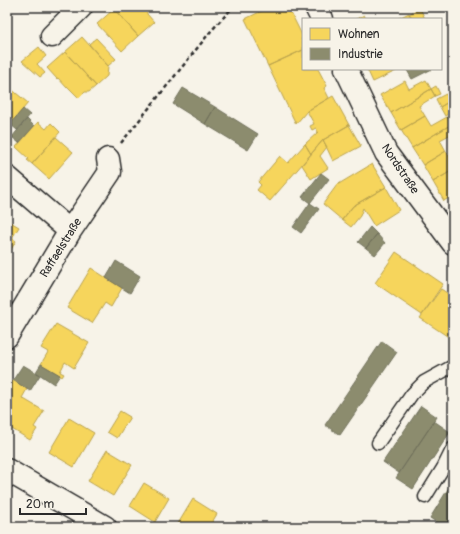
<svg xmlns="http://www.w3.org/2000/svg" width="460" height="534" viewBox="0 0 460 534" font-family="Pangolin,sans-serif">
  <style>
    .homes { fill: #f6d55c; stroke: #b9a24d }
    .industry { fill: #8c8c6e; stroke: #6f6f5a }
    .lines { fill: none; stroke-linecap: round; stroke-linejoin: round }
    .lane-casing { stroke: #2b2b2b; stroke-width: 15 }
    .street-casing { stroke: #2b2b2b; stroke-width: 25 }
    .path { stroke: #2b2b2b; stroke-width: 2.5; stroke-dasharray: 4 3; stroke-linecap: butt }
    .lane { stroke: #f7f3e8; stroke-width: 12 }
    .street { stroke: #f7f3e8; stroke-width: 22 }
    .labels { text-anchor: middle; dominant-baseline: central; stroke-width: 4; stroke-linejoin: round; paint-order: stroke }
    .street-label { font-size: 12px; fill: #2b2b2b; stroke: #f7f3e8 }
  </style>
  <rect width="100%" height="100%" fill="#f7f3e8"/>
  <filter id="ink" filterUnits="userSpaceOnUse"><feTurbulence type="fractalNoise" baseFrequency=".025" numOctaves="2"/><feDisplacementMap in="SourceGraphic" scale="8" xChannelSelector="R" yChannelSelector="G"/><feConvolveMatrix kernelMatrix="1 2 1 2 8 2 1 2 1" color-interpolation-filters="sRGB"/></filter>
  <g filter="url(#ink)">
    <path class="homes" d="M117 7H145L147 9V14L154 22 138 36 114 9Z
      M270 7H285L287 10 289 9 303 37 301 39 303 43V50L268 66 245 19Z
      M420 8 425 19H412L409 14Z
      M114 9 138 36 122 51 97 24Z
      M409 13 412 19H397Z
      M364 15 366 19H357Z
      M82 37 108 66 107 76 96 86 65 52Z
      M96 38 116 59 108 66 89 44Z
      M39 47 46 56 37 64 45 73 40 77 22 61Z
      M303 50V69H318L327 86 324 88 329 98 307 111 296 124 268 66Z
      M65 52 96 86 89 92H85L79 98 68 87 67 88 58 78 57 79 47 68Z
      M367 69H395L396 71 373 82Z
      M426 80 431 89 391 113 380 95 405 81 409 89Z
      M436 86 440 94 435 96 431 89Z
      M10 88 28 103 7 128V93Z
      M431 89 435 96 419 106 425 116 401 130 391 113Z
      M446 94 450 101 440 107 436 99Z
      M333 96 349 125 323 140 311 154 305 144 318 132 316 128 312 130 310 126 314 124 307 111Z
      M450 101 453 106V111L445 116 440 107Z
      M425 116 431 126 447 117 452 124 412 148 401 130Z
      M38 122 46 129 51 123 60 132 32 164 27 160 29 159 16 147Z
      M452 124H453V133L440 140 446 151 423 165 412 148Z
      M349 125 361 146 333 161 323 140Z
      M56 137 73 152 49 179 32 164Z
      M323 140 327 147 320 156 328 168 311 179 302 165Z
      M305 144 311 154 270 201 257 190 261 185 258 182 280 156 288 163Z
      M446 151 452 161 453 160V170L433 182 423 165Z
      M372 164 386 187 353 206 342 220 323 204 337 185Z
      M453 170V195L444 201 433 182Z
      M386 187 399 210 374 226 363 208 360 216 351 227 342 220 353 206Z
      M7 220 19 227 12 238 16 241 9 253 7 251Z
      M396 252 443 284 422 315 375 283Z
      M91 268 122 288 111 307 105 303 92 323 67 308Z
      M441 289 453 297V340L420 318Z
      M56 324 89 343 74 368 65 362 60 372 64 374 62 377 41 364 48 352 41 348Z
      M13 380 27 389 22 398 44 411 34 427 37 429 30 440 7 426V391Z
      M120 411 130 417 117 438 107 432Z
      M69 418 94 433 74 467 49 452Z
      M107 450 132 465 113 496 88 481Z
      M144 483 169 498 155 522 130 506Z
      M193 499 217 514 209 527H176Z"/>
    <path class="industry" d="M409 69H432L412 79 407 70Z
      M183 88 215 107 205 124 173 104Z
      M215 107 258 134 248 150 205 124Z
      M23 109 30 115 17 130 10 124Z
      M27 119 34 126 19 143 12 137Z
      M321 173 329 179 310 203 302 197Z
      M310 203 319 209 301 233 293 227Z
      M370 227 377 234 366 248 358 242Z
      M377 234 385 243 375 255 366 248Z
      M116 261 140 276 130 293 106 278Z
      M382 341 397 352 340 435 325 425Z
      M41 364 60 375 54 384 36 372Z
      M23 365 40 375 30 391 13 380Z
      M421 406 437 417 399 473 383 462Z
      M434 421 450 432 413 489 396 478Z
      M453 481V516L446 527H444L430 518Z"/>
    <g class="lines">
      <g class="lane-casing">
        <path id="lane" d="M378 443 412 394 424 382 453 366
          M425 497 443 468 453 448"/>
      </g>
      <g class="street-casing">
        <path id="street" d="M316 7 322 19
          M52 36 81 7
          M346 69 386 153 453 243
          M7 177 70 231
          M7 336 70 231 110 172 108 159
          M7 470 105 527"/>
      </g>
      <path class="path" d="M121 143 211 31 233 7"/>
      <use href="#lane" class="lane"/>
      <use href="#street" class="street"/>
    </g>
  </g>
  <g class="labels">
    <g class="street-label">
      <text transform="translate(400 169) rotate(56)">Nordstraße</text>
      <text transform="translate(61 248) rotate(-58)">Raffaelstraße</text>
    </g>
  </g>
  <rect width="460" height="534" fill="none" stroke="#f7f3e8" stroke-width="24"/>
  <rect x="12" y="12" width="436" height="510" fill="none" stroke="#2b2b2b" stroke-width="1.5" filter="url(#ink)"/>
  <rect x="302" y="18" width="140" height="52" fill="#f7f3e8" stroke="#a5a39c"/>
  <rect x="310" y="28" width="20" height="12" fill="#f6d55c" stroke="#a5a39c"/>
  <text x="338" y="38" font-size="12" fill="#2b2b2b">Wohnen</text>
  <rect x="310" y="48" width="20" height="12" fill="#8c8c6e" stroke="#a5a39c"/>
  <text x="338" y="58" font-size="12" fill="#2b2b2b">Industrie</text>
  <path d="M20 508v6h66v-6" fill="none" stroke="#2b2b2b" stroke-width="2"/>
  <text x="26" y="508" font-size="12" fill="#2b2b2b" stroke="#f7f3e8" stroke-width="3" paint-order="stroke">20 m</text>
</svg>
